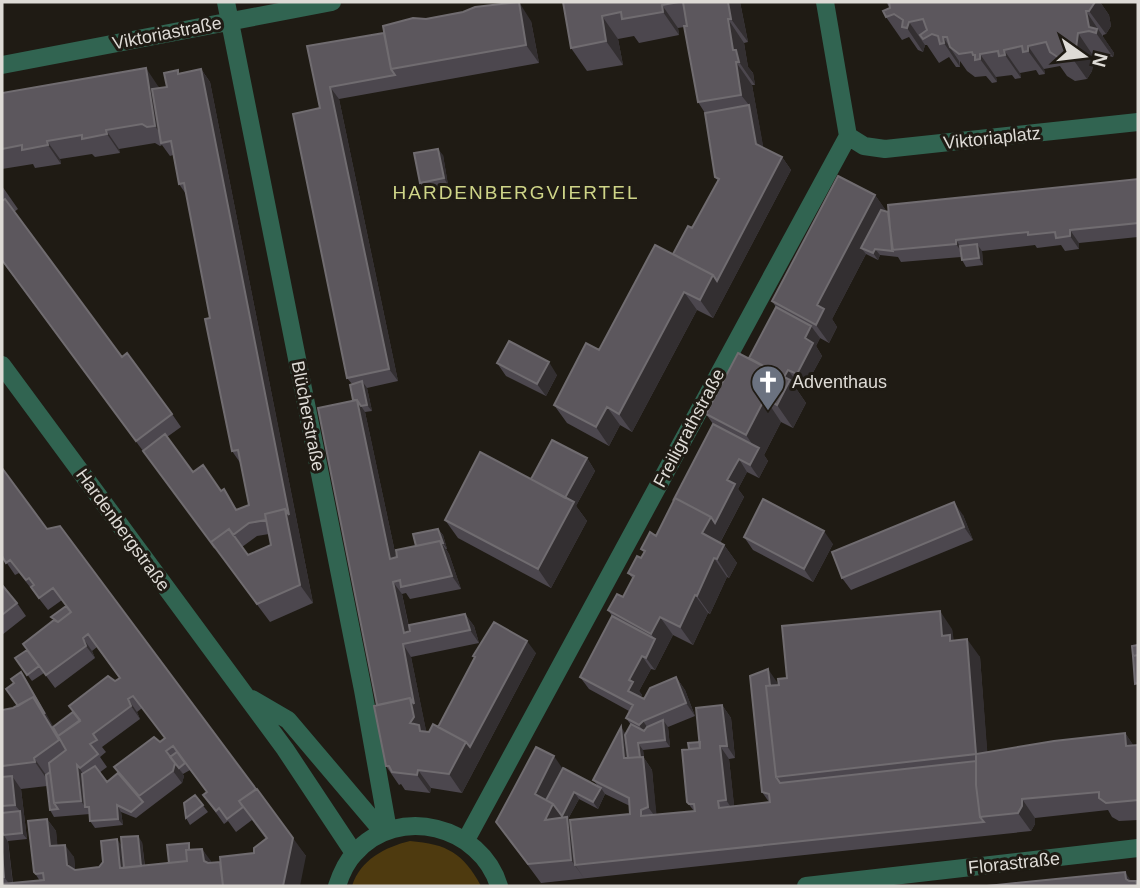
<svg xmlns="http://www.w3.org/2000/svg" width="1140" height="888" viewBox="0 0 1140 888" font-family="Arial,sans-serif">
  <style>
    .green { fill: #4e3a0f }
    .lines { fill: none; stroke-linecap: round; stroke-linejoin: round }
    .street { stroke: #316451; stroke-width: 18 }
    .wall { fill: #4c474e; fill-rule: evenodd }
    .shaded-wall { fill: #332f31 }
    .building { fill: #5c575d; stroke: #706c70; stroke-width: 2 }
    .labels { text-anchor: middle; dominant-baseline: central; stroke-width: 6; stroke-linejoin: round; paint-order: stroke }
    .street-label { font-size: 18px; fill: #dedbd6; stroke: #1f1b14 }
    .poi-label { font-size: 18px; fill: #dedbd6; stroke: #1f1b14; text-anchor: start }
    .neighbourhood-label { font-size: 19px; letter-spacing: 2px; fill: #cfd588; stroke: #1f1b14 }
  </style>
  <rect width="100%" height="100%" fill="#1f1b14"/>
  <path class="green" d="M410 841C447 844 463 853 481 886H352C360 860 385 847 410 841Z"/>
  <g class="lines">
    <path class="street" d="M226 2 363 690 388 830
      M2 65 332 2
      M848 136 864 146 885 149 1138 122
      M2 365 285 749 354 853
      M252 699 288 720 383 832
      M466 840 848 136 825 2
      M337 886C341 874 346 862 355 853 398 804 481 826 499 886
      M806 886 1138 848"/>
  </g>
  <path class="wall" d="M563 2H740L748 42 744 43 748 67 753 73 755 85H752L763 147 782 157 791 170 713 318 697 310 632 432 620 425 609 446 567 423 554 405 599 350 692 228 718 181 715 177 705 113 698 102 684 27 678 28 679 35 639 43 634 36 618 39 623 65 587 71 571 48Z
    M886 2H1100L1109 15 1111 26 1106 34 1103 35V37L1114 53 1113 57 1105 55 1094 57 1092 71 1087 79 1075 81 1067 76 1060 66 1044 69 1045 74 1039 75 1036 70 1020 73 1021 78 1015 79 1012 75 996 77 997 82 992 83 986 76 975 77 967 71 960 61V67H956L949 57 939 63 927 45H925L923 52 918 50 909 37 902 40 886 17 890 8Z
    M531 21 539 63 339 99 398 381 367 388 372 411 365 412 396 557 416 546 438 529 443 535 447 549H446L449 554 461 589 410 599 406 593 402 594 410 631 465 614 474 626 479 643 411 657 426 731 429 732 438 727 474 658 473 656 536 653 462 793 431 788 430 793 405 790 401 784 399 785 386 766 377 705 352 384 347 378 320 108 307 46Z
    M201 69 210 82 313 603 270 622 2 261V186L18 209 14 212 122 357 172 414 181 427 167 437 193 472 221 491 224 489 237 510 249 505 241 464 232 451 210 318 186 194 179 184 173 155 170 156 162 145 160 146 155 143 119 149 120 153 95 157 92 154 60 159 61 164 35 168 33 164 2 169V93L158 86 159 88 167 87 180 73ZM269 534 271 545 248 555 242 547 257 536Z
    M443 155 448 185 425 189 420 183Z
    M1138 179V237L1079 243V249L1065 251 1061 245 1037 248 1035 245 982 251 983 265 966 267 962 260 961 257 901 262 898 257 880 255 878 260 866 254 832 319 837 327 829 343 820 338 816 346 822 356 805 387 797 382 795 387 806 403 793 428 781 422 764 455 768 461 759 478 747 472 738 489 744 497 720 543 724 545 737 563 729 578 727 577 710 614 708 613 693 645 673 635 655 670 651 669 639 691 642 695 640 697 644 699 676 677 685 690 695 716 668 727 670 747 643 750 644 758 652 770 656 815 694 811 687 802 689 749 700 742 722 705 731 718 735 758 729 759 734 806 769 802 762 792 777 682 778 685H779L787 678 952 629 953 640 980 657 987 752 1125 733 1133 745H1138V820L1119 821 1112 817 1108 810 1035 818V824L1031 831 541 883 496 822 563 768 598 786 593 780 626 734 631 725 626 718 629 711 589 689 580 677 612 616 608 610 623 597 633 579 628 573 641 558 644 553 641 549 656 536 713 424 706 414 749 358 776 307 772 301 875 195 886 211 888 212ZM605 794 630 806V814L571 823 568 819 579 799 598 809Z
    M497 363 557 375 546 396 506 376Z
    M587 458 595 471 576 506 587 521 551 588 458 538 445 520 531 479Z
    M963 515 973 540 851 590 842 578Z
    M47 529 306 856 2 886V710L13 708 18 706 25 678 53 727 119 678 97 647 92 651 95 658 55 688 44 673 32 681 15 658 27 650 54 620 51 617 66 606 62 600 48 610 19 573 15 575 2 556ZM142 708 165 738 114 767 118 773 107 782 99 773 107 767 100 757 106 752 102 747 140 719 137 712ZM189 769 207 792 203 795 224 824 228 821 236 832 252 820 266 839 254 853 220 862 211 863 202 849 193 850 169 863 145 866 142 842 122 846 99 867 75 870 74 857 57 845 56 831 47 819 34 872 40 881 13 883 8 841 27 839 21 789 47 786 50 810 54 817 90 814V821L95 828 123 825 121 812 136 818 182 783 184 776 180 770 183 774 190 770Z
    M744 537 833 544 813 582 753 550Z
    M2 585 17 603 26 616 2 635Z
    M195 795 208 812 190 825 186 818Z"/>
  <path class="shaded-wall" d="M519 2 531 21 539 63 526 45Z
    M728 2H740L748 42 731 19Z
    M1093 2H1100L1109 15 1111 26 1106 34 1089 11Z
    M662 5 678 28 679 35 663 12Z
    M1086 11 1114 53 1113 57 1096 33 1089 27Z
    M602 16 618 39 623 65 606 41Z
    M728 19 744 43 748 67 753 73 755 85 739 62 733 50Z
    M909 22 925 45 923 52 907 28Z
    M1078 33 1094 57 1092 71 1087 79 1070 55Z
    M943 37 959 61 960 67 944 43Z
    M1028 46 1044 69 1045 74 1028 51Z
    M1004 50 1020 73 1021 78 1005 55Z
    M980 54 996 77 997 82 980 59Z
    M736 62 752 85 765 156 756 144 749 105 741 95Z
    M146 68 158 86 167 142H166L155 126Z
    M201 69 210 82 313 603 300 585Z
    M330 87 339 99 398 381 389 369Z
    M106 130 119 149 120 153 107 134Z
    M47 141 60 159 61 164 48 145Z
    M438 149 443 155 448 185 444 178Z
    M782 157 791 170 713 318 700 300 713 275Z
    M875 195 888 213 861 248 866 254 832 319 837 327 829 343 816 325 817 305Z
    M1070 230 1079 243V249L1070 236Z
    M956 240 965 253V257L956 244Z
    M977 244 982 251 983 265 979 258Z
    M875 249 880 255 878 260 873 253Z
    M684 292 697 310 632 432 619 414Z
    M811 326 820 338 816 346 822 356 805 387 797 374 805 338Z
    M549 362 557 375 546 396 537 384Z
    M788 370 797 382 795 387 806 403 793 428 777 405 781 382Z
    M362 381 367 388 372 411 367 405Z
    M765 398 781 422 764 455 768 461 759 478 750 465 757 451 746 435Z
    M357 400 365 412 399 571 390 559Z
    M607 407 620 425 609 446 596 427Z
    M587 458 595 471 576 506 587 521 551 588 538 569 564 500Z
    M739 459 747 472 738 489 744 497 715 552 702 533Z
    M954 502 963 515 973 540 964 527Z
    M438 529 443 535 447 549 443 543Z
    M824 531 833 544 813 582 804 569Z
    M440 541 449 554 461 589 452 576Z
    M724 545 737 563 729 578 717 559Z
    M714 558 727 577 710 614 697 596Z
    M393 582 402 594 412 643 404 633Z
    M695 595 708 613 693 645 680 627Z
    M940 611 952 629 954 641 962 654 942 636Z
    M465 614 474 626 479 643 470 630Z
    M660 617 673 635 655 670 646 658 655 639 651 634Z
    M83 638 92 651 95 658 86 646Z
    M967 639 980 657 989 773 976 754Z
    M527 641 536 653 462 793 449 774 466 742Z
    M403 644 411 657 427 735 410 723V698Z
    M642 656 651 669 639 691 642 695 637 704 628 691 629 680Z
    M768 669 777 682 787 776 780 777Z
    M21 672 25 678 75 763 59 740 33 697Z
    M676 677 685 690 695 716 686 703Z
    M128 699 137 712 140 719 131 706Z
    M722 705 731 718 735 758 727 746Z
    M663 720 668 727 670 747 665 740Z
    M643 721 652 734 648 738 639 725Z
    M621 727 630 740 629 765 624 758Z
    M1125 733 1138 752 1126 746Z
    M638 743 643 750 644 758 652 770 657 819 648 807 640 764Z
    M720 746 729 759 735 813 726 800Z
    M554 756 567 775 549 809 535 794Z
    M34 758 51 782V785L35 762Z
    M175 763 184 776 182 783 173 771Z
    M77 765 86 778 85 807 90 814 81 801Z
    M418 770 431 788 430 793 417 775Z
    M12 776 21 789 27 839 22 833 20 811 15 805Z
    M601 788 605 794 598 809 593 802Z
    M574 792 579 799 568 819 580 836 575 865 584 878 571 860 545 820 553 804Z
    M1022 799 1035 818V824L1031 831 1018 813Z
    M117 805 121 812 123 825 118 819Z
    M47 819 56 831 59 859 50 846Z
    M2 832 8 842 13 886H11L4 877 2 852Z
    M138 836 142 842 146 879 142 873Z
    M293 838 306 856 300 886H283Z
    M117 839 126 852 128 874 120 868Z
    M65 845 74 857 76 878 67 865Z
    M202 849 211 861 213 873 204 861Z
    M1125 872 1134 885 1126 879Z"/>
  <path class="building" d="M519 2 526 45 391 69 383 26 413 18 426 19 463 12 475 7Z
    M563 2H679L662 5 663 12 622 19 621 12 602 16 606 41 571 48Z
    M683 2H728L731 19H728L733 50H736L739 62H736L741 95 698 102 684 26H687Z
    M889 2H1095L1089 11H1086L1089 27 1097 29 1096 33 1089 31 1078 33 1076 48 1070 55 1059 58 1050 52 1046 42 1028 46V51L1023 52 1022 46 1004 50 1005 55 999 56 998 51 980 54V59L975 60V55H973L972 52 959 54 950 47 947 37H943L944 43 940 44 938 36 932 34 923 39 920 35 927 30 923 19 909 22 907 28 902 27 903 20 894 14 886 17 883 11 890 8Z
    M384 33 391 69 395 75 330 87 389 369 347 378 293 114 320 108 307 46Z
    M146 68 155 126 147 127 142 124 106 130 107 134 82 139V135L47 141 48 145 22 150V145L2 149V93Z
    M201 69 289 515 285 509 265 514 266 520 249 523 233 535 229 529 211 542 215 548 143 451 165 434 193 472 203 465 221 491 224 489 236 510 249 505 238 450 232 451 205 319 210 318 184 183 179 184 171 141 161 143 152 89 167 87 164 73 178 70V74Z
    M749 105 756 144 782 157 717 281 713 275 673 254 688 226 692 228 719 179 715 177 705 113Z
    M438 149 444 178 420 183 414 153Z
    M838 176 875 195 817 305 824 309 816 325 772 301Z
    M1138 179V223L1070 230V236L1056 238 1055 232 1028 235V232L956 240V244L892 250 888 205Z
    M5 199 122 357 127 353 172 414 136 441 2 260V201Z
    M881 210 888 212 893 251 875 249 873 253 861 248Z
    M977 244 979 258 962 260 960 246Z
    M655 245 713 275 700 300 684 292 619 414 607 407 596 427 554 405 586 343 599 350Z
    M776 307 811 326 805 338 813 343 797 374 788 370 784 377 749 358Z
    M509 341 549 362 537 384 497 363Z
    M738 353 790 380 777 405 765 398 746 435 706 414Z
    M362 381 367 405 361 406 357 400H353L350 385Z
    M357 400 390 559 397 557 396 550 440 541 452 576 401 587 400 580 393 582 404 633 410 631 409 625 465 614 470 630 403 644 414 704 410 698 377 705 318 408Z
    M713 424 759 448 750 465 739 459 727 480 735 484 715 523 711 517 675 498 673 501Z
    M552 440 587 458 565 498 531 479Z
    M480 452 574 502 538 569 445 520Z
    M2 468 47 529 60 526 256 789 239 801 243 807 227 819 219 808 216 811 203 795 207 792 173 746 166 751 175 763 173 771 139 796 114 767 154 737 160 742 165 738 133 696 128 699 131 706 93 734 97 740 90 744 98 754 80 768 77 765 81 801 54 803 49 763 66 750 58 736 80 720 69 706 108 676 115 681 120 678 88 634 83 638 86 646 46 675 23 644 54 620 58 622 71 612 53 588 39 598 31 587 34 585 29 578 26 580 10 560 6 563 2 556Z
    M675 498 711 517 702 533 724 545 717 559 714 558 697 596 695 595 680 627 660 617 651 634 608 610 617 594 623 597 634 576 628 573 637 556 641 558 645 551 641 549 650 532 656 536Z
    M763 499 824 531 804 569 744 537Z
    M954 502 964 527 842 578 832 552Z
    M285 509 300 585 257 604 211 542 229 529 248 555 271 545 265 514Z
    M438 529 443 543H441L440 541 416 546 413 534Z
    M2 585 17 603 2 615Z
    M66 606 71 612 58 622 51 617Z
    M940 611 942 636 950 635V641L967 639 976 754 776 777 766 686 779 685 778 679 787 678 782 626Z
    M612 616 655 639 646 658 642 656 629 680 633 682 628 691 644 699 650 688 676 677 686 703 643 721 639 725 626 718 633 705 580 677Z
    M494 622 527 641 470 747 466 742 438 727 475 657 473 656Z
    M1138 645V655L1133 656 1132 646Z
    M27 650 39 666 27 675 15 658Z
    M1138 655V683L1135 684 1133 656Z
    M768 669 770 686H766L776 777 780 783 976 761V785L980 817 984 822 575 865 570 820 630 814 629 798 593 780 621 727 624 758 643 757 648 807 641 810V816L695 811 694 804H689L687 802 682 750 700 748 696 708 722 705 727 746H720L726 800 718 801 719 808 770 802 769 794 762 792 750 676Z
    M21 672 45 714 33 697 18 706 6 689 14 683 11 679Z
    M33 697 59 740 34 758 35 762 2 766V710L13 708Z
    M410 698 414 717 410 723 419 725 420 731 429 732 433 724 466 742 449 774 418 770 417 775 392 772 389 766H386L374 706Z
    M73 712 80 721 58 736 53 727Z
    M663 720 665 740 638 743 640 757 628 758 625 735 631 724 644 731 647 727Z
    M1125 733 1126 746 1138 745V800L1106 803 1099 798V792L1022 799V806L1018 813 980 817 976 785V754L1054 741Z
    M700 742V748L689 749 688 743Z
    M536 747 554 756 535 794 553 804 545 820 567 817 571 860 528 864 496 822Z
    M177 752 185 763 179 768 170 757Z
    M95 766 107 782 118 773 143 802 131 812 117 805 118 819 90 821 89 807H85L82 774Z
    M563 768 601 788 593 802 574 792 562 816 553 804 546 800Z
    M50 772 54 803 58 809 50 810 46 775Z
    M12 776 15 805 2 806V777Z
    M257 789 293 838 283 886H223L220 857 254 853V848L267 838 239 801Z
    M195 795 203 805 186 818 184 803Z
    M20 811 22 833 4 835 2 832V813Z
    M47 819 50 846 65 845 67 865 75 870 99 867 103 862 101 841 117 839 120 868 187 861 186 850 202 849 204 861 208 863 220 862 223 886H2V884L44 880 43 873 36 874 34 872 28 821Z
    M138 836 141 866 124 868 121 837Z
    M189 843V850H186L187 861 169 863 167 845Z
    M2 852 4 877H2Z
    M1125 872 1126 879 1129 881H1136L1137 886H987Z"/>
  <defs>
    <g id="church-pin" transform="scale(1.75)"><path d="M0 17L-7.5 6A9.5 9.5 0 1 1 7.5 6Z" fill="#6b7280" stroke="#1f1b14"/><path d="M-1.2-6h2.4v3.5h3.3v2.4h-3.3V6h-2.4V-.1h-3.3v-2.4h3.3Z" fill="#fff"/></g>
  </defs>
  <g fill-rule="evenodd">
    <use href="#church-pin" x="768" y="382"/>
  </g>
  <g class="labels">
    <g class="street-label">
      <text transform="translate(167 33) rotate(-11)">Viktoriastraße</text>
      <text transform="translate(992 138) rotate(-6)">Viktoriaplatz</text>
      <text transform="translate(308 416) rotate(79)">Blücherstraße</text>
      <text transform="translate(689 428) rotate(-62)">Freiligrathstraße</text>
      <text transform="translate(123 530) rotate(54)">Hardenbergstraße</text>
      <text transform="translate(1014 863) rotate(-6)">Florastraße</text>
    </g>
    <g class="poi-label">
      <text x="792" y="382">Adventhaus</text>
    </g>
    <g class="neighbourhood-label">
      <text x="516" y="192">HARDENBERGVIERTEL</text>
    </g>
  </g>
  <rect width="1140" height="888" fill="none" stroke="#dedbd6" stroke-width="7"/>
  <g transform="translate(1084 56) rotate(104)" stroke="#1f1b14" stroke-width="5" paint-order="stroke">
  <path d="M0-5L12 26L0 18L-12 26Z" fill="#dedbd6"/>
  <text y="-10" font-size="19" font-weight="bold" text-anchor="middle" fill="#dedbd6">N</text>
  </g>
</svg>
